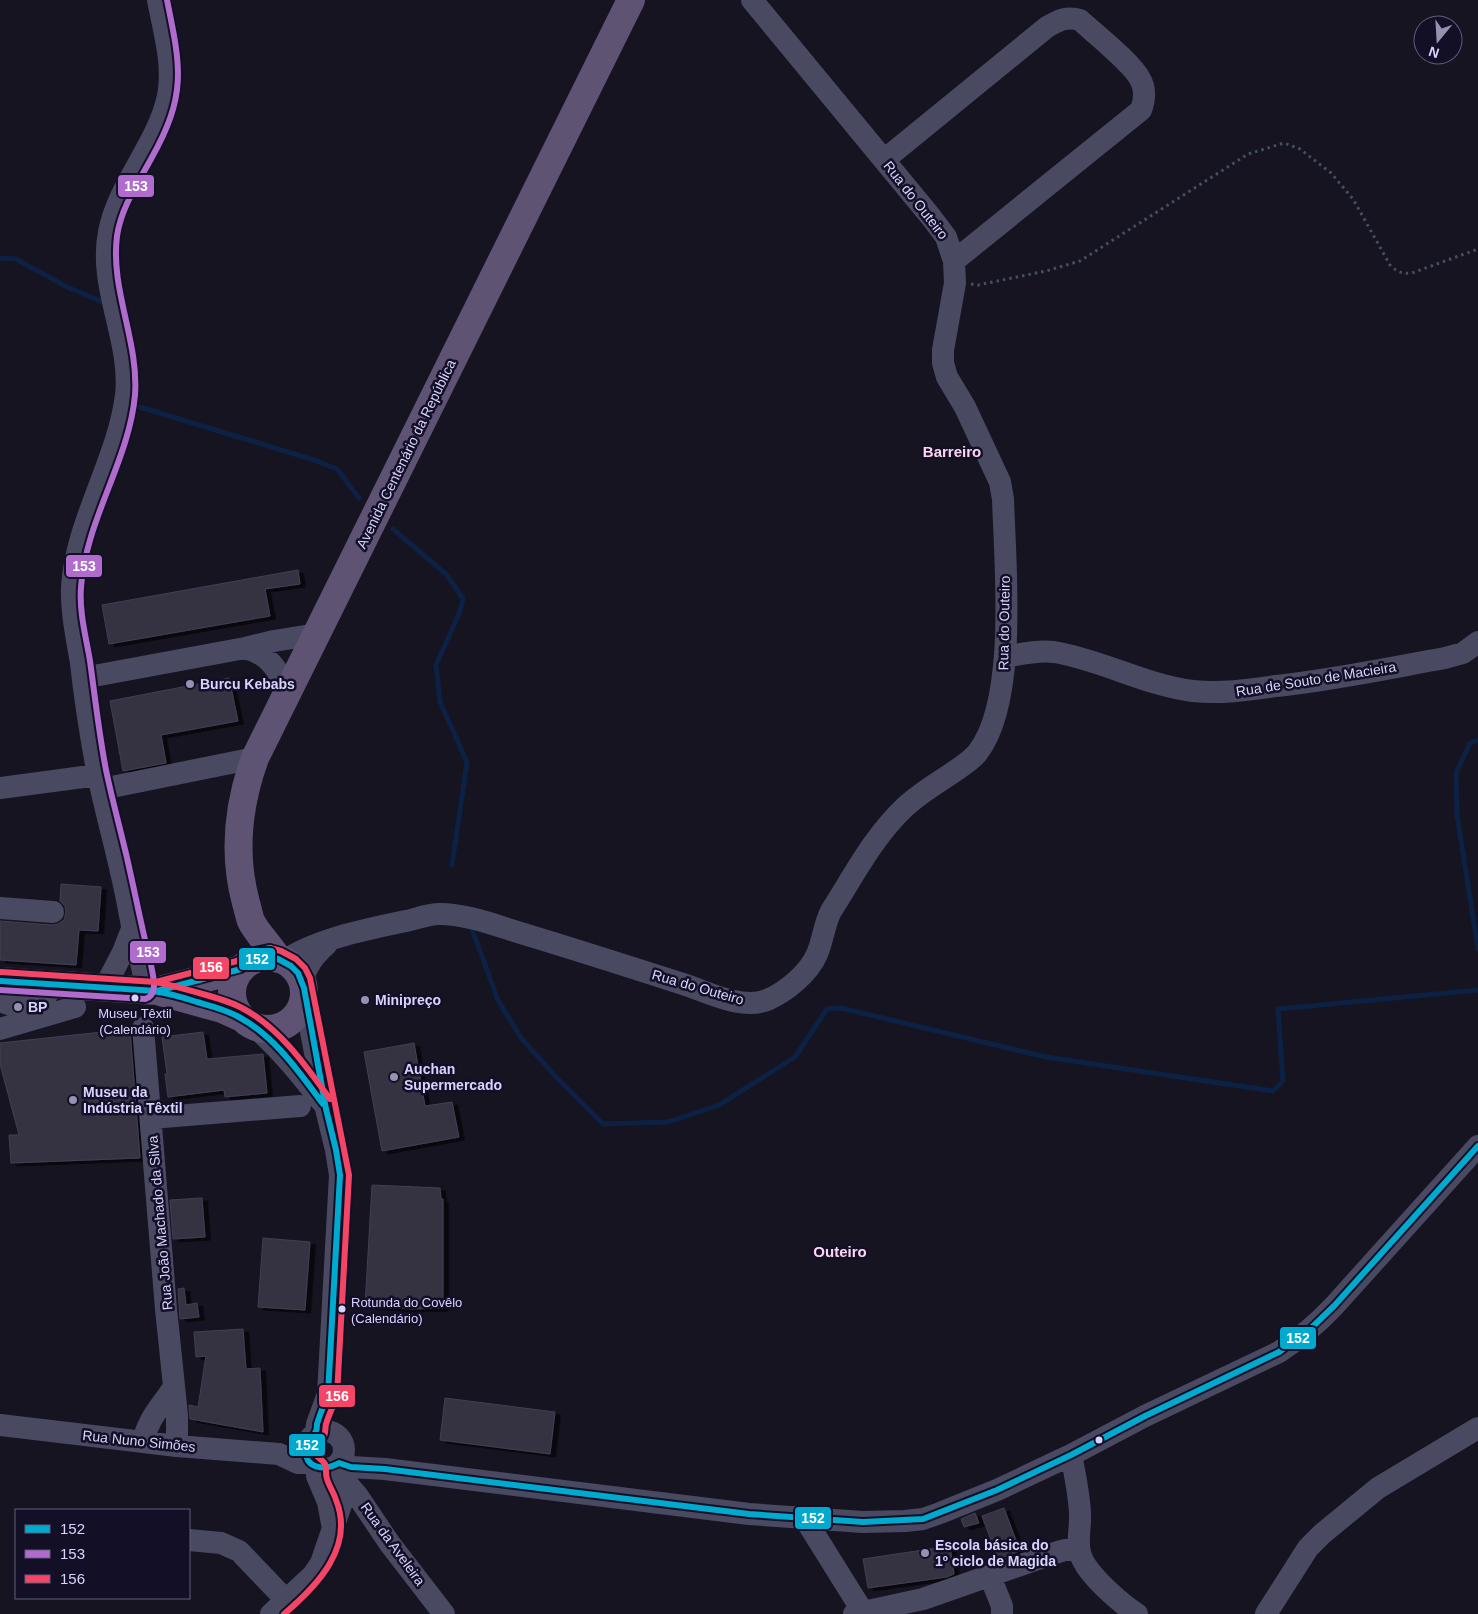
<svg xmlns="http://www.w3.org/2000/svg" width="1478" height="1614" viewBox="0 0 1478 1614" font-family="Arial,sans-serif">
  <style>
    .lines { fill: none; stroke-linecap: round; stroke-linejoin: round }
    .stream { stroke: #0d2144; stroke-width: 5 }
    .building { fill: #343243; stroke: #433f54; filter: url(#shadow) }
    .path { stroke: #44505f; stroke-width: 3; stroke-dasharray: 2.5 4; stroke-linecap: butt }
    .minor { stroke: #4a4962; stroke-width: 22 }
    .major { stroke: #5e5373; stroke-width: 28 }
    .bus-1-casing { stroke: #130f26; stroke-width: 10 }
    .bus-2-casing { stroke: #130f26; stroke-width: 10 }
    .bus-3-casing { stroke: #130f26; stroke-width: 10 }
    .bus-1 { stroke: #00a9ce; stroke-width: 6 }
    .bus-2 { stroke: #b06ccc; stroke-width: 6 }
    .bus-3 { stroke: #f34667; stroke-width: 6 }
    .poi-dot { fill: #9591b1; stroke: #130f26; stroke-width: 2 }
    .bus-dot { fill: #d9d4ff; stroke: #130f26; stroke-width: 2 }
    .labels { text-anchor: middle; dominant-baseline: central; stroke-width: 5; stroke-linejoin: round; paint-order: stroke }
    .bus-label { font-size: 13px; fill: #d9d4ff; stroke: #130f26 }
    .street-label { font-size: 14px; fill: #d9d4ff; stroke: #130f26 }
    .poi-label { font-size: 14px; font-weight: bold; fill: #d9d4ff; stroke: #130f26; text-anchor: start }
    .neighbourhood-label { font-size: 15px; font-weight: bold; fill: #ffd6f0; stroke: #130f26 }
    .line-badge { stroke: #130f26; stroke-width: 2 }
    .badge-label { font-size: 14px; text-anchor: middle; font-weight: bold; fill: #fff }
  </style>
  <defs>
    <filter id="shadow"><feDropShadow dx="5.5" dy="3" stdDeviation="0" flood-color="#0009"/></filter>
  </defs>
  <rect width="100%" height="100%" fill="#161421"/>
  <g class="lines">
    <path class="stream" d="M0 258 16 259 69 288 103 302
      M140 407 314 460 337 469 359 498
      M393 529 447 575 463 599 459 614 436 665 440 702 467 762 452 865
      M1478 740 1470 743 1456 773 1457 815 1478 949
      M472 929 498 1000 521 1038 559 1080 603 1124 668 1122 719 1105 795 1057 827 1009 841 1008 1046 1057 1273 1091 1283 1081 1278 1009 1478 990"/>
  </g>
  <path class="building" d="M298 570 300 584 265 589 270 616 109 644 102 605Z
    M229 678 238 721 161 735 166 763 123 771 110 701Z
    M61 884 101 887 98 931 79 930 76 965 0 960V921L52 925 58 924 64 920 66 912 65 906 60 901Z
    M130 1029 140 1158 11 1163 9 1135H19L0 1064V1043Z
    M203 1032 207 1059 263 1054 267 1093 225 1097 224 1090 168 1097 165 1074H167L162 1037Z
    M414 1043 425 1106 452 1102 459 1137 382 1151 364 1052Z
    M372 1185 440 1188 441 1199H443V1308L411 1309 365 1306Z
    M202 1198 205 1237 173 1239 170 1200Z
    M263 1238 310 1242 305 1310 258 1307Z
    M184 1288 186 1305 197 1303 199 1317 180 1319 178 1289Z
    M243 1329 246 1369 260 1368 263 1432 190 1419 189 1405 198 1407 206 1356 196 1357 194 1332Z
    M445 1398 555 1412 550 1454 440 1440Z
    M1004 1508 1020 1551 998 1559 982 1516Z
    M975 1513 979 1523 964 1527 961 1519Z
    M950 1546 954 1574 947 1577 868 1588 863 1559Z"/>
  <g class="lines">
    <path class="path" d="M971 284 978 285 1046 271 1080 261 1248 154 1284 143 1300 149 1331 173 1353 199 1390 265C1397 272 1402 274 1412 273L1478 249"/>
    <path class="minor" d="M884 160 1047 27C1059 20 1067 16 1080 20 1095 34 1132 63 1140 79 1146 89 1145 99 1141 110L954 261
      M245 648C269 654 278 670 288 691
      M1005 657C1021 654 1038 650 1054 652 1102 660 1145 685 1193 691 1221 694 1248 690 1276 686 1333 680 1389 668 1445 658L1463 653 1478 642
      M83 678 245 648 274 641 317 634
      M0 788 98 775
      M102 789 255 758
      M0 908 53 912
      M284 961C316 939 368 929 406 921 416 919 428 914 439 914 468 914 497 926 524 934 577 950 630 967 683 984 708 992 741 1010 767 1000 786 992 809 973 817 954 823 940 824 925 831 911 854 875 874 836 905 807 921 792 941 781 958 769 965 764 973 759 978 752 1018 700 1005 564 1003 499L1000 482 965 407 947 377 943 363V350L955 283 954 261 946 237 931 217 752 0
      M302 981C307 965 314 956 326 945
      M109 987 110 977 123 952 132 929
      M145 990C145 969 137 950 133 930 130 917 128 903 125 890 117 851 106 813 98 775 91 738 85 700 81 663 77 639 71 612 72 587 76 521 118 460 126 395 132 340 98 287 109 232 118 184 158 144 168 96 174 64 164 32 158 0
      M304 996 326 1109 336 1150 340 1175 328 1394 317 1424 316 1433
      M0 1001C14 1007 32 1012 44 999 48 995 49 989 51 984
      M255 1027C281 1050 301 1075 322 1102
      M143 1028 166 1309 177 1415V1446
      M0 1029 75 1007
      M151 1118 300 1106
      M0 1425 177 1446 279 1454 298 1463H311
      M306 1450a19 19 0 1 1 38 0a19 19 0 1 1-38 0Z
      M143 1442C148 1418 161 1407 173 1388
      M1071 1455C1075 1474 1079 1493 1080 1513 1081 1526 1076 1543 1081 1556 1087 1574 1120 1603 1137 1614
      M339 1463 351 1467 385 1469 749 1514 863 1522 905 1521 923 1519 940 1513 997 1490 1071 1455 1145 1416 1279 1352C1299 1339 1317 1324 1334 1306L1478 1146
      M317 1468V1476L328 1502 333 1529
      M340 1475 357 1495 390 1544 444 1614
      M805 1519 863 1612
      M189 1540 221 1543 239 1551 286 1600
      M990 1576 1002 1606V1614
      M271 1614 313 1575 321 1563 343 1499 340 1475 336 1466
      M854 1614 923 1599 1061 1551 1079 1547
      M1266 1614 1308 1548 1322 1534 1378 1488 1478 1428"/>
    <path class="major" d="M232 993a36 36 0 1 1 72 0a36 36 0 1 1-72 0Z
      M278 959C271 947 256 932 251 921 249 916 248 909 246 903 233 855 238 805 255 758L631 0
      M0 981 157 991 222 1009 242 1018
      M160 990 241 969"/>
    <g class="bus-1-casing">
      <path id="bus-1" d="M0 981 157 991 241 969 253 960 270 957 278 959 291 966 298 973 304 988 326 1109 336 1150 340 1175 328 1394C324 1404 320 1414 317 1424 317 1426 317 1429 316 1431 314 1437 308 1441 306 1448 303 1469 325 1471 339 1463L351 1467 385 1469 749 1514 863 1522 923 1519 997 1490 1071 1455 1145 1416 1279 1352 1308 1331 1334 1306 1478 1146
        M152 991C168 993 182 997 197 1002 211 1006 224 1009 237 1016 274 1035 299 1072 323 1104"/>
    </g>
    <g class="bus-2-casing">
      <path id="bus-2" d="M0 990 145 999C159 995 153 976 151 965 142 929 135 893 127 858 120 828 112 799 106 770 99 734 95 697 90 661 86 637 79 612 81 587 86 519 129 461 135 395 139 341 110 290 117 236 121 208 138 183 151 159 187 95 181 68 167 0"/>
    </g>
    <g class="bus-3-casing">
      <path id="bus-3" d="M1 972 156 982 237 961 250 952 270 948 281 951 296 959 305 968 310 978 349 1175 337 1395C334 1405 329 1414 326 1424 325 1428 326 1432 324 1436 322 1442 314 1444 315 1452 316 1458 322 1459 325 1464 327 1468 325 1474 327 1479 329 1486 334 1493 336 1500 355 1547 317 1586 284 1614
        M154 982C169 984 184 989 199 993 214 997 229 1001 242 1008 280 1028 306 1066 330 1099"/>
    </g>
    <use href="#bus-1" class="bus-1"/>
    <use href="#bus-2" class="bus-2"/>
    <use href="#bus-3" class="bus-3"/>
  </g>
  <g class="poi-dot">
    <circle cx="190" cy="684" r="5"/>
    <circle cx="365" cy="1000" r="5"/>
    <circle cx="18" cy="1007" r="5"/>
    <circle cx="394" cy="1077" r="5"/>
    <circle cx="73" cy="1100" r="5"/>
    <circle cx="925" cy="1553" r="5"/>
  </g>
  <g class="bus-dot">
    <circle cx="135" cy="998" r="4.5"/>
    <circle cx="342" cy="1309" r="4.5"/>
    <circle cx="1099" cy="1440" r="4.5"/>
  </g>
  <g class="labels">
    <g class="bus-label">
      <text x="135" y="1013">Museu Têxtil<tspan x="135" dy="16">(Calendário)</tspan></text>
      <text x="351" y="1302" text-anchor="start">Rotunda do Covêlo<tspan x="351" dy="16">(Calendário)</tspan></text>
    </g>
    <g class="street-label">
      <text transform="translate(916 200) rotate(52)">Rua do Outeiro</text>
      <text transform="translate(406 454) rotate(-64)">Avenida Centenário da República</text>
      <text transform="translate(1004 623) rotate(-89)">Rua do Outeiro</text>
      <text transform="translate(1316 679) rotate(-9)">Rua de Souto de Macieira</text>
      <text transform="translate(698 987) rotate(16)">Rua do Outeiro</text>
      <text transform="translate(160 1223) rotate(-95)">Rua João Machado da Silva</text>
      <text transform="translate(139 1441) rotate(6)">Rua Nuno Simões</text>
      <text transform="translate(393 1544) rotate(54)">Rua da Aveleira</text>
    </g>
    <g class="poi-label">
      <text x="200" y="684">Burcu Kebabs</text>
      <text x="375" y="1000">Minipreço</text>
      <text x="28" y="1007">BP</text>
      <text x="404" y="1069">Auchan<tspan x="404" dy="16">Supermercado</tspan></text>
      <text x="83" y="1092">Museu da<tspan x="83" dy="16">Indústria Têxtil</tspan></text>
      <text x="935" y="1545">Escola básica do<tspan x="935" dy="16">1º ciclo de Magida</tspan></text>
    </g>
    <g class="neighbourhood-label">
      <text x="952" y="451">Barreiro</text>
      <text x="840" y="1251">Outeiro</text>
    </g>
  </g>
  <g class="line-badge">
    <rect x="117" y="174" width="38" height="24" rx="5" fill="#b06ccc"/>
    <rect x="65" y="554" width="38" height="24" rx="5" fill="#b06ccc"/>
    <rect x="129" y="940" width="38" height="24" rx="5" fill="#b06ccc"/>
    <rect x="238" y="947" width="38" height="24" rx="5" fill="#00a9ce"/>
    <rect x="192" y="956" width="38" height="24" rx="5" fill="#f34667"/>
    <rect x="1279" y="1326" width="38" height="24" rx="5" fill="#00a9ce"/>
    <rect x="318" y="1384" width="38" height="24" rx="5" fill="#f34667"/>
    <rect x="288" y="1433" width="38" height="24" rx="5" fill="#00a9ce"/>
    <rect x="794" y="1506" width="38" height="24" rx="5" fill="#00a9ce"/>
  </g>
  <g class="badge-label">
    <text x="136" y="191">153</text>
    <text x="84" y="571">153</text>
    <text x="148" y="957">153</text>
    <text x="257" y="964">152</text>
    <text x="211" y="972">156</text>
    <text x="1298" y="1343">152</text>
    <text x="337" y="1401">156</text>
    <text x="307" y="1450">152</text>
    <text x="813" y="1523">152</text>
  </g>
  <rect x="15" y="1509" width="175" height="90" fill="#130f26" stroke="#625e7d"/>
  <rect x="25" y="1525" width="25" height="8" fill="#00a9ce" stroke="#625e7d"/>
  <text x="60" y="1534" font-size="15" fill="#d9d4ff">152</text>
  <rect x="25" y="1550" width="25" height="8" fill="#b06ccc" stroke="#625e7d"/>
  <text x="60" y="1559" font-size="15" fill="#d9d4ff">153</text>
  <rect x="25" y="1575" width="25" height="8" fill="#f34667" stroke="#625e7d"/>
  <text x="60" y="1584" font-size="15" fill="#d9d4ff">156</text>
  <g transform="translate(1438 40) rotate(198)"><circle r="24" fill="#130f26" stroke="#625e7d"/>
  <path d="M0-4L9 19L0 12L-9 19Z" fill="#9591b1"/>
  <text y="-8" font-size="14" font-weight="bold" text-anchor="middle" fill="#d9d4ff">N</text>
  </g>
</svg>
